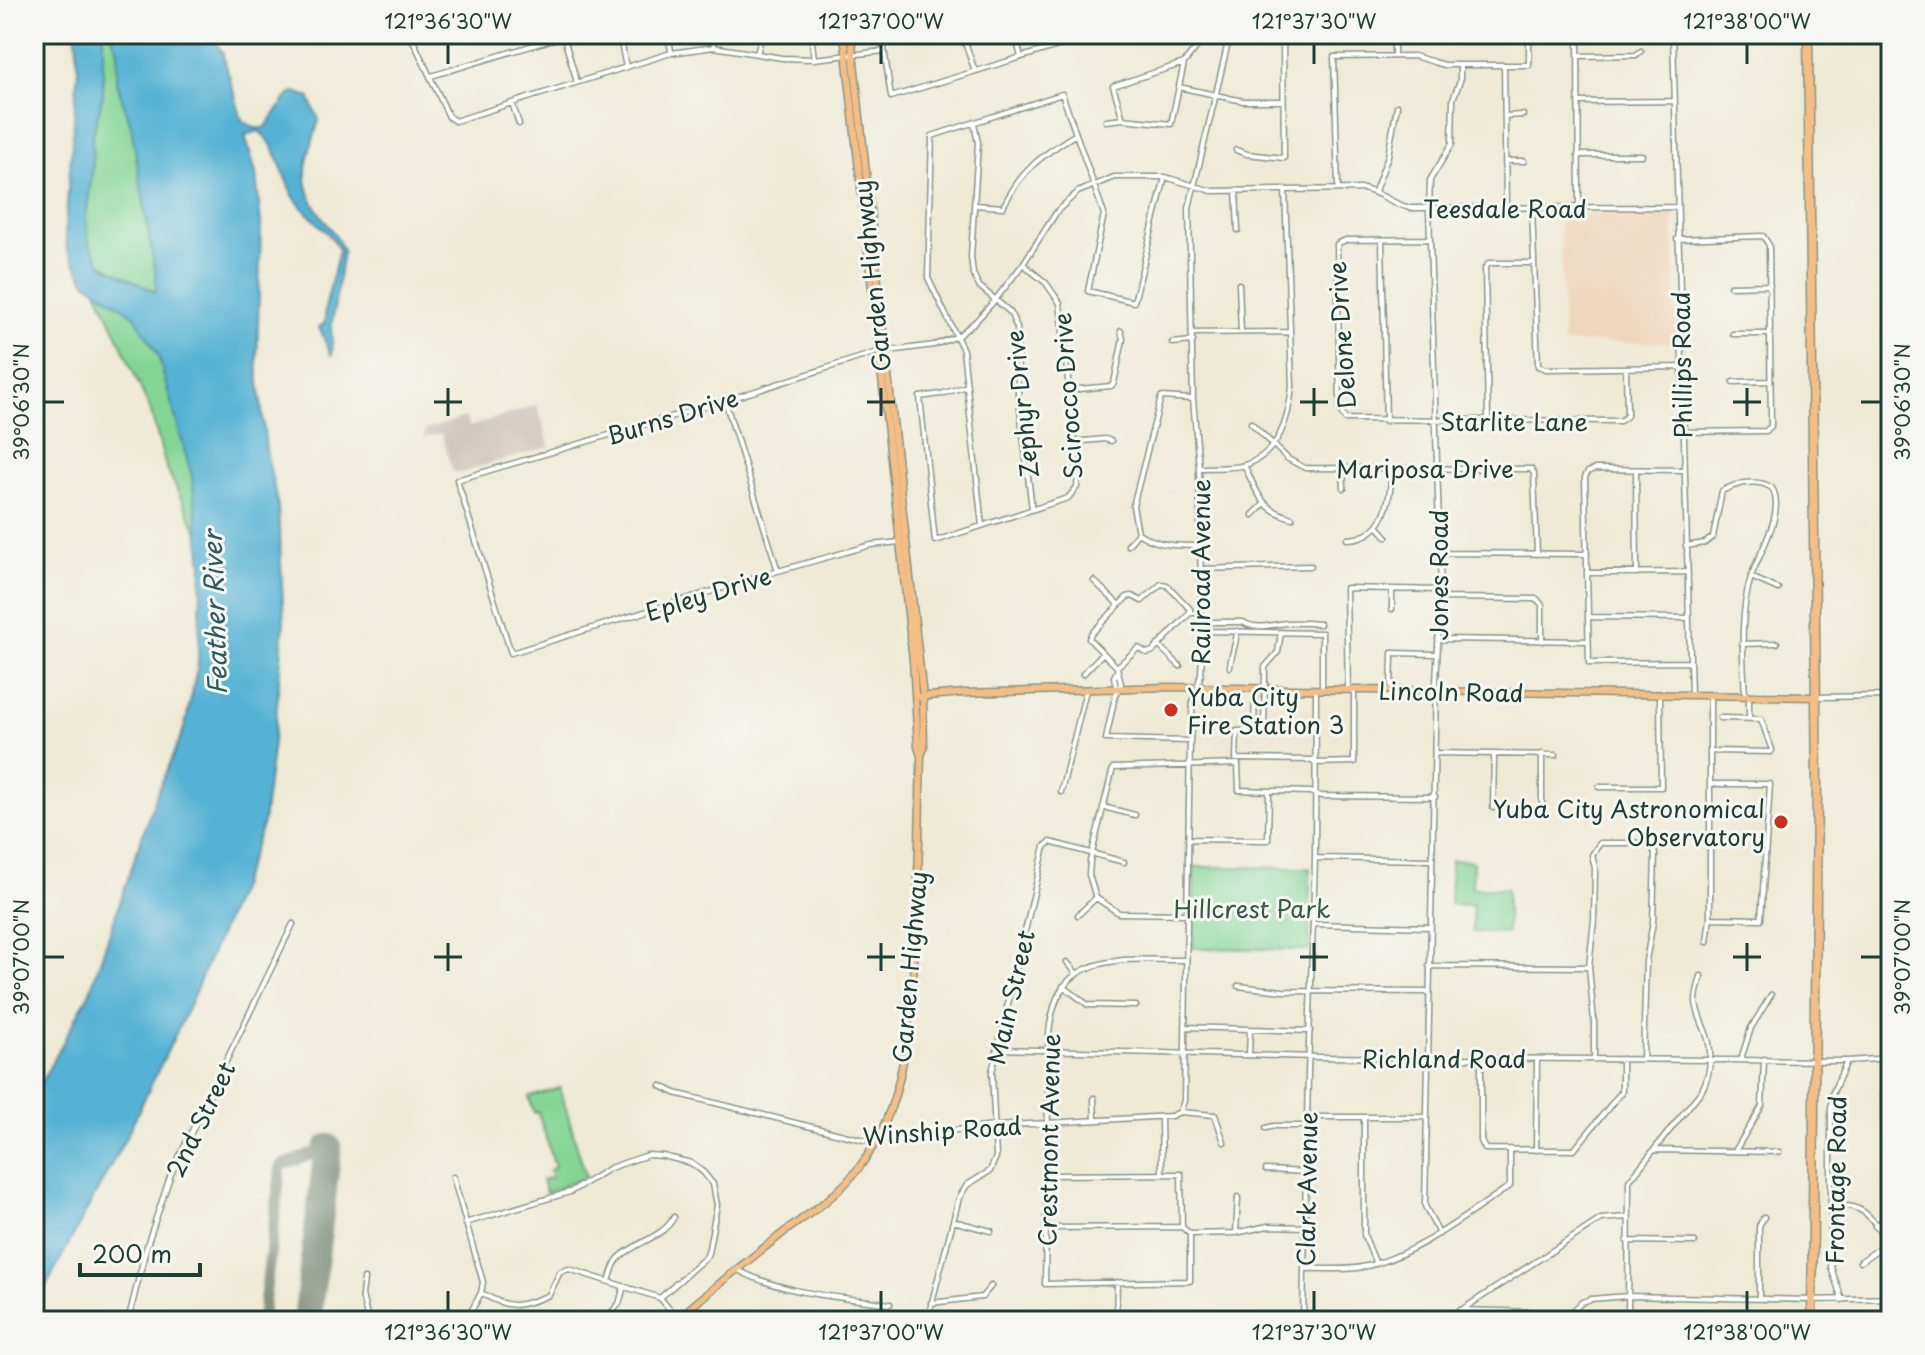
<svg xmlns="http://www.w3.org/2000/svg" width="1925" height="1355" viewBox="0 0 1925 1355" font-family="'Playpen Sans',sans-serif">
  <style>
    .built { fill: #efd6bc }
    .industrial { fill: #cdc2b9 }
    .green { fill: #84d595; stroke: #528964; stroke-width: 2 }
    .water { fill: #56b2d4; stroke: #3a7884; stroke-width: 2 }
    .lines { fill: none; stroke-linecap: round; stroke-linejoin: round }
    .taxiway { stroke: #879484; stroke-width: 11 }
    .runway { stroke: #879484; stroke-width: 28 }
    .minor-casing { stroke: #879484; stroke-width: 7 }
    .major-casing { stroke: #879484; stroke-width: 9 }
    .highway-casing { stroke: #879484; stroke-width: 11 }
    .minor { stroke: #fff; stroke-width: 4 }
    .major { stroke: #f6be87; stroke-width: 6 }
    .highway { stroke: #f6be87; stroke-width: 8 }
    .ticks { fill: none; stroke: #1f3d34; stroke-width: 3 }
    .poi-dot { fill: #c8321e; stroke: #f6f6f2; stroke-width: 3 }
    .labels { text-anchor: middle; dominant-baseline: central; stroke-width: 6; stroke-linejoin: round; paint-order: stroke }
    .street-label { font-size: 24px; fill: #1f3d34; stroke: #f6f6f2 }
    .poi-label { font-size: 24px; fill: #1f3d34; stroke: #f6f6f2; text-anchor: start }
    .park-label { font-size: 24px; fill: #335b47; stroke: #f6f6f2 }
    .water-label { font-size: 26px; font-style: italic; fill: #2d5a5c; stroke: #f6f6f2 }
    .neatline { fill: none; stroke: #1f3d34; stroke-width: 3 }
    .ticks-label { font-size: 20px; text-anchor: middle; fill: #1f3d34 }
  </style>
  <rect width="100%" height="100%" fill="#f6f6f2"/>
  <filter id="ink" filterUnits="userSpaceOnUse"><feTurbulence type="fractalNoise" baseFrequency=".0125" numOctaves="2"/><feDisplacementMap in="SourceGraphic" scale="16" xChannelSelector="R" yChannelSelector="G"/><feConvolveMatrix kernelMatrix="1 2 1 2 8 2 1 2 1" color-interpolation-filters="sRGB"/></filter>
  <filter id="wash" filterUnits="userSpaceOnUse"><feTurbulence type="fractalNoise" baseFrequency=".006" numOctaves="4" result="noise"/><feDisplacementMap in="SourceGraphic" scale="32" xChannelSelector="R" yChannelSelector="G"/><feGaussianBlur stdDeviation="1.8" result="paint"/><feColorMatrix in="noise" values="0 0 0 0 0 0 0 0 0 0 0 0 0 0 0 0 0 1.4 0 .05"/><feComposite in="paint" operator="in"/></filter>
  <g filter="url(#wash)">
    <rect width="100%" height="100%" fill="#efead5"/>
    <path class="built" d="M1671 212 1673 215 1678 342 1563 343 1560 214Z"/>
    <path class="industrial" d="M537 405 550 447 475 468 464 473 453 472 441 433 424 438 425 430 465 417 469 427Z"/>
    <path class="green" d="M93 34H114L131 63 185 407 202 541 166 467 150 409 85 263 78 237Z
      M1451 860 1471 861 1473 863 1472 888 1507 889V933L1472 932 1473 905 1450 904Z
      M1194 867 1310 868 1309 950 1193 948Z
      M560 1088 586 1177 546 1193 542 1180 552 1177 550 1170 555 1167 538 1112 534 1113 529 1097Z"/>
    <path class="water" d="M76 34H103V95L92 138 93 166 86 217 89 242 101 264 156 292V277L131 126 117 83 118 51 111 34H211L222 52 242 120 255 128H265L287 97 295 92 309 97 319 120C307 162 295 179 323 218 330 228 339 238 343 251L331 330 333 351 331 355 319 327 325 323V308L339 250C328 228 306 216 294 197 281 175 280 148 259 131L245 135 256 173 261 224 257 363 266 450 278 506 284 622 276 718 263 823 240 887 189 1006 125 1139 42 1294 38 1321H34V1096L89 994 154 801 185 726 198 664 202 564 192 477 158 355 135 316 86 282 67 250 65 229 78 68Z"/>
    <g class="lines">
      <path class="taxiway" d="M262 1321 281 1166 328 1148"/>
      <path class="runway" d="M307 1321 328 1148"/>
    </g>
  </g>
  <g filter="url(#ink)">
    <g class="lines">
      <g class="minor-casing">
        <path id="minor" d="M410 34 449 117 455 121 671 53 714 47 782 58 814 59 884 51
          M619 34 626 67
          M668 34 671 51
          M713 34 714 47
          M811 34 814 59
          M882 34 891 97 1097 34
          M962 34 975 71
          M1015 34 1021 57
          M1394 34V56
          M1578 34 1579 208
          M1673 34 1691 695
          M563 35 577 82
          M914 40 934 34
          M1260 43H1283
          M757 54 762 34
          M1578 56 1636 55 1641 51
          M1184 63 1171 124 1123 119 1113 86 1184 63 1201 42
          M1504 65 1506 208
          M431 76 564 36
          M1179 87 1243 101H1283
          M1578 102 1675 101
          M512 103 519 124
          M1505 116 1523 115
          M1106 121 1123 119
          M974 123 978 143 971 257 973 274 979 286 1010 312 1017 328 1018 392 1032 509
          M1236 150 1247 154 1284 158 1283 34
          M1578 155H1642
          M1505 161H1524
          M1338 187 1334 57 1414 56 1444 65H1529V34
          M1236 190 1238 230
          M1375 191 1388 156 1397 106
          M975 205 1003 207C1021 170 1042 155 1076 134
          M1532 208 1538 366 1546 369 1681 367
          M1430 239 1346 240 1337 244 1340 410 1345 419 1620 421 1627 416 1626 368
          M1677 239 1763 236 1769 245 1771 426 1766 431 1682 432
          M1382 240 1386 421
          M1239 284 1241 332
          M1730 286 1770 285
          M1192 333 1289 332
          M1733 334H1769
          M1172 343 1193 341
          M1733 382 1770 381
          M967 386 941 394 920 397 935 541 1068 498 1077 487 1078 476 1060 303 1046 283 1023 264
          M1068 390 1111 386 1114 383 1123 339 1121 331
          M1193 399 1161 397 1133 506 1138 533C1157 546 1177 546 1200 546
          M725 401 778 571
          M1488 421 1485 268 1489 263H1534
          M1251 423 1288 459 1305 468 1531 469 1534 474 1537 554
          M1073 442 1105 439 1111 441
          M1244 465C1258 493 1260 509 1292 518
          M1199 468C1213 467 1232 469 1245 465 1280 453 1289 418 1292 386L1285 189
          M1343 469 1344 488
          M1636 470 1637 573
          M1683 470 1595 469 1588 472 1585 477 1589 663 1689 662
          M1253 515 1263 505
          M982 526 963 350 928 278 932 136 1062 94 1104 214 1088 291 1134 302 1165 177
          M1378 527 1387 537
          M1347 539C1387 538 1390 499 1392 469
          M900 542 871 545 778 571 511 653 457 480 724 401 874 353 934 345 958 336 976 321 996 299 1023 264 1058 210 1078 192 1114 177H1165L1212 191 1363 189C1380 192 1392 204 1410 208L1677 207
          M1128 545 1138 533
          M1686 546 1705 543 1713 537 1722 491C1737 483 1758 478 1772 488 1786 512 1759 553 1751 577 1739 615 1743 657 1745 696
          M1441 553 1587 554
          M1200 569 1311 566
          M1587 573 1686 572
          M1751 577 1778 589
          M1094 581 1119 605
          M1392 589V609
          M1441 598 1537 599 1542 605V641
          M1190 613V609L1167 585 1161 584 1142 601 1132 596 1127 597 1091 634 1089 639 1117 667 1138 648 1147 653 1153 651 1190 613H1201
          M1588 617 1688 618
          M1202 622H1243C1256 631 1273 624 1287 623 1298 622 1309 623 1320 624
          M1202 631 1322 633V690
          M1281 632 1278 652 1265 667 1264 731H1237L1236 759 1314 760
          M1438 639 1588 641
          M1742 644 1777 643
          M1158 645 1180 666
          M1117 667 1121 684 1115 696 1106 739 1190 741
          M1230 667C1231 655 1236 645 1237 631
          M1083 674 1102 654
          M1116 687 1114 677 1117 671
          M1348 690 1346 588 1441 590
          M1391 690 1392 653 1436 654
          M1816 697 1891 696
          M1749 718V697
          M1254 730 1255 689
          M1710 751 1771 752 1772 750 1761 719 1720 718
          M1436 753 1556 755
          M1314 763 1354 762V690
          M1710 784H1770L1761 919 1711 918
          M1599 787H1661L1660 694
          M1061 792 1086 690
          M1103 807 1135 815
          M1493 808 1494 754
          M1542 809V754
          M1188 839 1268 840 1269 792
          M1315 858 1431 860
          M1187 914 1119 913 1096 898 1089 875 1090 861 1113 768 1238 764 1239 790 1310 792 1321 796 1435 797
          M1078 915 1096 898
          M1314 924 1430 927
          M1707 942 1710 918V696
          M1067 962 1077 974
          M1429 966 1589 967
          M1063 986 1088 1005 1136 1006
          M1238 986 1283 991 1429 992
          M1185 1027 1310 1031
          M997 1049 1316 1057 1847 1061 1891 1058
          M1249 1055 1250 1030
          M1481 1058V1141L1485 1149 1574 1150 1622 1091V1059
          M1594 1059V1022L1589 967 1594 920 1595 868 1592 855 1600 843H1646L1652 847 1655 854 1653 922 1646 961 1643 1059
          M1741 1059 1751 1028 1771 995
          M1883 1059 1884 1144 1891 1158
          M661 1086 675 1093 864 1140 994 1126 1171 1116 1180 1112
          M1094 1098 1095 1120
          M1180 1112 1184 1101 1190 741 1193 701 1201 674 1202 655 1199 468 1193 399 1189 208 1230 34
          M1180 1112 1215 1115 1224 1142
          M1161 1117 1162 1174
          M1307 1117H1427
          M1364 1117V1235L1376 1264
          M1266 1128 1274 1126H1307
          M1536 1150 1537 1059
          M1654 1150 1779 1152
          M1735 1151 1762 1106 1764 1059
          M1266 1170 1307 1172
          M1047 1175 1181 1174 1182 1227 1190 1234V1281L1045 1284C1046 1222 1047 1161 1048 1099 1049 1070 1045 1036 1054 1007 1058 993 1066 981 1078 973 1109 954 1152 961 1186 960
          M453 1177 483 1282 481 1293 466 1321
          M1831 1205C1869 1204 1871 1219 1891 1247
          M953 1221 991 1231
          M465 1223 570 1192 610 1168 627 1162 648 1155 663 1156 691 1163 703 1172 713 1184 717 1205 708 1253 706 1257 660 1298
          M1875 1226 1891 1214
          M1046 1228 1182 1227
          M1236 1233 1238 1197
          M1190 1234 1236 1233 1268 1226 1306 1227
          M1439 1234 1425 1206 1436 682 1441 590 1429 209 1430 180 1452 144 1453 99 1460 81V65
          M1627 1241 1695 1242
          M1860 1262 1888 1242
          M1305 1269C1324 1268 1344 1271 1362 1267 1412 1258 1468 1214 1510 1186V1149
          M738 1270C782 1294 841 1297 890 1304
          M364 1279 362 1295 368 1321
          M609 1281C612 1273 613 1263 620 1257 636 1242 664 1237 674 1217
          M481 1293C509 1309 518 1308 549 1295L560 1272 569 1269 660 1298 678 1319
          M1759 1299V1226L1764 1217
          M1842 1300 1831 1267V1107L1833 1092 1847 1061
          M931 1303 982 1297 991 1286
          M1463 1309 1601 1219 1627 1217
          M1460 1310 1571 1313 1582 1302 1591 1299 1628 1296 1812 1300 1891 1298
          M128 1321 147 1245 171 1174 293 924
          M604 1321 619 1304 624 1286
          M927 1321 959 1198 967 1185 990 1171 996 1157 992 1072 1045 846 1050 842 1124 862
          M1116 1321 1117 1282
          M1303 1321 1308 1074 1315 858 1316 690
          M1628 1321 1629 1181 1702 1090C1711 1073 1713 1050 1706 1033 1702 1022 1697 1013 1696 1002 1696 993 1699 984 1701 976"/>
      </g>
      <g class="major-casing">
        <path id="major" d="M844 34 913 660 918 747 921 756
          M916 697 964 693 1168 687 1816 697
          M675 1321C710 1290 746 1262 783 1233 807 1215 834 1198 853 1175 904 1115 908 1037 914 963 919 894 919 825 921 756L924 748 923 697 851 34"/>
      </g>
      <g class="highway-casing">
        <path id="highway" d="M1808 34 1817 787 1812 1321"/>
      </g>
      <use href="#minor" class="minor"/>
      <use href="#major" class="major"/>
      <use href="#highway" class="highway"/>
    </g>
  </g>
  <path class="ticks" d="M448 44V64M881 44V64M1314 44V64M1747 44V64M448 388V416M881 388V416M1314 388V416M1747 388V416M44 402H64M434 402H462M867 402H895M1300 402H1328M1733 402H1761M1861 402H1881M448 943V971M881 943V971M1314 943V971M1747 943V971M44 957H64M434 957H462M867 957H895M1300 957H1328M1733 957H1761M1861 957H1881M448 1291V1311M881 1291V1311M1314 1291V1311M1747 1291V1311"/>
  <g class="poi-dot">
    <circle cx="1171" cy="710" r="8"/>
    <circle cx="1781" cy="822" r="8"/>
  </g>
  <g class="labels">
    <g class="street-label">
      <text x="1505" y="208">Teesdale Road</text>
      <text transform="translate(871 276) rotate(-96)">Garden Highway</text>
      <text transform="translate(1341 335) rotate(-94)">Delone Drive</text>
      <text transform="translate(1681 365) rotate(-91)">Phillips Road</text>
      <text transform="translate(1067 396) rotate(-94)">Scirocco Drive</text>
      <text transform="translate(1021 404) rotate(-96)">Zephyr Drive</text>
      <text transform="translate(672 416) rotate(-17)">Burns Drive</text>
      <text x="1514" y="421">Starlite Lane</text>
      <text x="1425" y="468">Mariposa Drive</text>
      <text transform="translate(1200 572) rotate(-90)">Railroad Avenue</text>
      <text transform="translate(1438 575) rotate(-90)">Jones Road</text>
      <text transform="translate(708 593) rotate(-17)">Epley Drive</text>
      <text transform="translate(1451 691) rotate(1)">Lincoln Road</text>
      <text transform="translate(909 967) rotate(-85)">Garden Highway</text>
      <text transform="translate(1010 997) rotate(-77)">Main Street</text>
      <text x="1444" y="1058">Richland Road</text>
      <text transform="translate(200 1119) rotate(-64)">2nd Street</text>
      <text transform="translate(942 1130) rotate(-4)">Winship Road</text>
      <text transform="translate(1048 1140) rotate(-89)">Crestmont Avenue</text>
      <text transform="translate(1835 1180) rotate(-89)">Frontage Road</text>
      <text transform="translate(1306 1189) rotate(-89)">Clark Avenue</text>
    </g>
    <g class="poi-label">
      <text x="1187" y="696">Yuba City<tspan x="1187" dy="28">Fire Station 3</tspan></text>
      <text x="1765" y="808" text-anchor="end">Yuba City Astronomical<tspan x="1765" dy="28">Observatory</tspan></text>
    </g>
    <g class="park-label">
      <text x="1252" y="908">Hillcrest Park</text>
    </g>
    <g class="water-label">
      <text transform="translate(214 613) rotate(-92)">Feather River</text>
    </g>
  </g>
  <rect width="1925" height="1355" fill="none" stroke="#f6f6f2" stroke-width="88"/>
  <path d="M80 1263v12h120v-12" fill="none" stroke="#1f3d34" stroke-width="4"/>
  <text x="92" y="1263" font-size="24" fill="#1f3d34" stroke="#f6f6f2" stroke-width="6" paint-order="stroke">200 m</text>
  <rect x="44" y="44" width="1837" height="1267" class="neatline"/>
  <g class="ticks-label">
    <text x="448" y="29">121°36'30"W</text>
    <text x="881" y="29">121°37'00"W</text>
    <text x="1314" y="29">121°37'30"W</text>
    <text x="1747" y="29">121°38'00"W</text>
    <text transform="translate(1903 402) rotate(-90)" y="7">39°06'30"N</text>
    <text transform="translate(22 402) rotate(-90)" y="7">39°06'30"N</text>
    <text transform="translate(1903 957) rotate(-90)" y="7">39°07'00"N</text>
    <text transform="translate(22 957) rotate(-90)" y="7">39°07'00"N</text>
    <text x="448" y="1340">121°36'30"W</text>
    <text x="881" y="1340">121°37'00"W</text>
    <text x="1314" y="1340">121°37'30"W</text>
    <text x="1747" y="1340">121°38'00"W</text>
  </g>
</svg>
